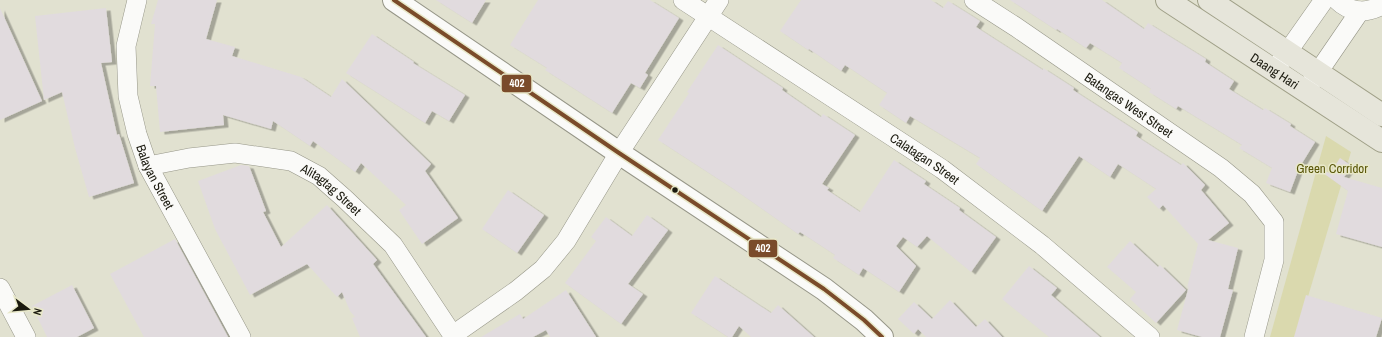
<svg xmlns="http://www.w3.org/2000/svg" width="1382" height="337" viewBox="0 0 1382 337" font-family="'Archivo Narrow',sans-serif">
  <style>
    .green { fill: #dad9ae }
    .building { fill: #e1dbde; filter: url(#shadow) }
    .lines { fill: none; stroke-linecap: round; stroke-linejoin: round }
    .street-casing { stroke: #969688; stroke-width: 20 }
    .secondary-casing { stroke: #969688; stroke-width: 24 }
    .primary-casing { stroke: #a0a088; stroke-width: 24 }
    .street { stroke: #fafaf8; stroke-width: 19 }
    .secondary { stroke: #fafaf8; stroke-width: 22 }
    .primary { stroke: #e6e5da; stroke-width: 22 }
    .bus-1-casing { stroke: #e8e8c9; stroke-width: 7 }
    .bus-1 { stroke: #7a4b2a; stroke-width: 4 }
    .bus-dot { fill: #1b1a0f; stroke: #e8e8c9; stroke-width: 1.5 }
    .labels { text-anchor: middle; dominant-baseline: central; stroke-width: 3; stroke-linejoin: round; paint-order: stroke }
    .street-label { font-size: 13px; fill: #1b1a0f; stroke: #e8e8c9 }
    .park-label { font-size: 13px; fill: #595609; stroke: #e8e8c9 }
    .line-badge { stroke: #e8e8c9; stroke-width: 1.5 }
    .badge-label { font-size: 11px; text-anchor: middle; font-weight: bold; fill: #fff }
  </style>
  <defs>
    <filter id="shadow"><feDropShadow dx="4.5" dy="2.5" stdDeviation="0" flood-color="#0004"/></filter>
  </defs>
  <rect width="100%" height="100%" fill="#e1e1d0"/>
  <path class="green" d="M1326 136 1351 152 1296 337H1270Z"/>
  <path class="building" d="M158 0H217L206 39 235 47 232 56 301 77 331 97 342 79 431 164 425 171 458 218 422 244 399 210 406 205 361 163 355 172 313 141 310 146 273 121 271 129 223 115 224 125 160 132 156 86H150L155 24H151Z
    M436 0H486L472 23Z
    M538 0H650L679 18 645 73 648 75 640 88 631 83 612 113 545 70 547 68 510 45Z
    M801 0H931L943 8 948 1 980 21 976 27 1043 70V68L1074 88 1073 90 1138 132 1136 136 1181 165 1183 163 1205 185 1201 190 1229 223 1208 240 1238 248 1228 289 1233 290 1220 337H1202L1177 330 1189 286 1187 288 1198 244 1163 205 1159 209 1147 197 1156 189 1118 164 1110 177 1079 156 1042 211 976 164 980 158 910 116 906 123 879 105 887 93 845 65 841 71 809 49 808 50 780 31Z
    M1010 0H1102L1144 29 1148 23 1206 59 1205 62 1234 81 1229 89 1263 110 1265 108 1291 124 1290 126 1315 142 1299 168 1290 192 1266 183 1272 168 1239 148 1242 145 1178 106 1176 109 1149 92 1151 89 1119 68 1122 63 1090 43 1086 48 1057 29 1056 30Z
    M0 8 42 101 0 120Z
    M106 8 112 62 101 63 117 135 119 134 134 183 89 197 75 148 62 92 44 100 35 16Z
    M372 34 414 62 413 63 465 95 449 121 432 111 425 123 346 73Z
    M718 45 783 88 782 90 821 117 823 114 855 135 822 184 829 188 827 190 860 212 894 160 926 181 924 184 960 208 959 210 996 237 971 272 927 236 917 247 903 237 896 246 916 266 899 292 863 268 859 275 833 258 835 255 800 232 798 234 732 188 658 140 689 93 687 92Z
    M1340 158 1352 166 1344 177 1382 188V247L1336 234 1348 191 1323 173 1324 171 1330 173Z
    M241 165 249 166 266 211 263 212 281 247 327 205 377 260 373 264 426 337H360L352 318 355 317 350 311 342 292 337 297 307 264 250 295 215 229 198 181Z
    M508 190 544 215 517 253 482 229Z
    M647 215 668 230 628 284 643 294 621 324 565 283 596 241 591 237 606 217 632 236Z
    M175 239 228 337H144L110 274Z
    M1130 241 1158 267 1160 265 1186 290 1156 323 1130 299 1136 292 1107 267Z
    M1029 266 1057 288 1051 295 1100 337H1049L1002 299Z
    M715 276 771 313 778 305 814 337H751L739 326 732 337H728L691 313Z
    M72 285 94 328 77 337H47L32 306Z
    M566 290 596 337H550L546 330 533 337H481L520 314 523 319Z
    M1306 295 1382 318 1376 337H1294Z
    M950 300 976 327 985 319 1002 337H926L918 329 914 334 898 319 914 302 932 319Z"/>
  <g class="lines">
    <g class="street-casing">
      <g id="street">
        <path id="s1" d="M137 0 126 46 128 96 137 134 148 166 241 337"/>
        <path id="s2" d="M683 0 942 169 1042 245 1150 337"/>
        <path id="s3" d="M974 0 1016 27 1221 168 1252 194 1274 222V260L1254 337"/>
        <path d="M1337 0C1350 13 1366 14 1382 5"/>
        <path d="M1279 64 1324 0"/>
        <path d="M1310 84 1360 11"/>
        <path id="s4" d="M148 166 189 158 235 153 291 161 319 176 345 199 393 245 454 337"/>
        <path d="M0 288 26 337"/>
        <path d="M453 335 516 291 543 269 566 241 619 153 719 0"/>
      </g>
    </g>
    <g class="secondary-casing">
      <path id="secondary" d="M394 0 619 153 824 289 864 320 882 337"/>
    </g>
    <g class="primary-casing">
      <g id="primary">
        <path id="s5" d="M1167 0 1382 141"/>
        <path d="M1209 0 1382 115"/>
      </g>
    </g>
    <use href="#street" class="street"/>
    <use href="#secondary" class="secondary"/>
    <use href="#primary" class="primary"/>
    <g class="bus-1-casing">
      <path id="bus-1" d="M394 0 619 153 824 289 864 320 882 337"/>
    </g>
    <use href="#bus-1" class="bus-1"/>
  </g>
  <circle class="bus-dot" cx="675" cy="190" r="3.5"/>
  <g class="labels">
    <g class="street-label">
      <text stroke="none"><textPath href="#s5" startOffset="129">Daang Hari</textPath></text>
      <text stroke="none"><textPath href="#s3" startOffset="187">Batangas West Street</textPath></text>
      <text stroke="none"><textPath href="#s2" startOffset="289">Calatagan Street</textPath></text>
      <text stroke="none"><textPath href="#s1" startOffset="183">Balayan Street</textPath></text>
      <text stroke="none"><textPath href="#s4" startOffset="194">Alitagtag Street</textPath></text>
    </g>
    <g class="park-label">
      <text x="1332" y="168">Green Corridor</text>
    </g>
  </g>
  <g class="line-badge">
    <rect x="501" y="74" width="31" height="19" rx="4" fill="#7a4b2a"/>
    <rect x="748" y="239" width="30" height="19" rx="4" fill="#7a4b2a"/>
  </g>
  <g class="badge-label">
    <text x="517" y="87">402</text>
    <text x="763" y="252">402</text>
  </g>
  <g transform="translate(28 309) rotate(106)" stroke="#e8e8c9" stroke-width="3" paint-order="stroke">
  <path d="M0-3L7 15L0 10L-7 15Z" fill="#1b1a0f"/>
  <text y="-6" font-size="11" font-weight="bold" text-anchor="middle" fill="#1b1a0f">N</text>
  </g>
</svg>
